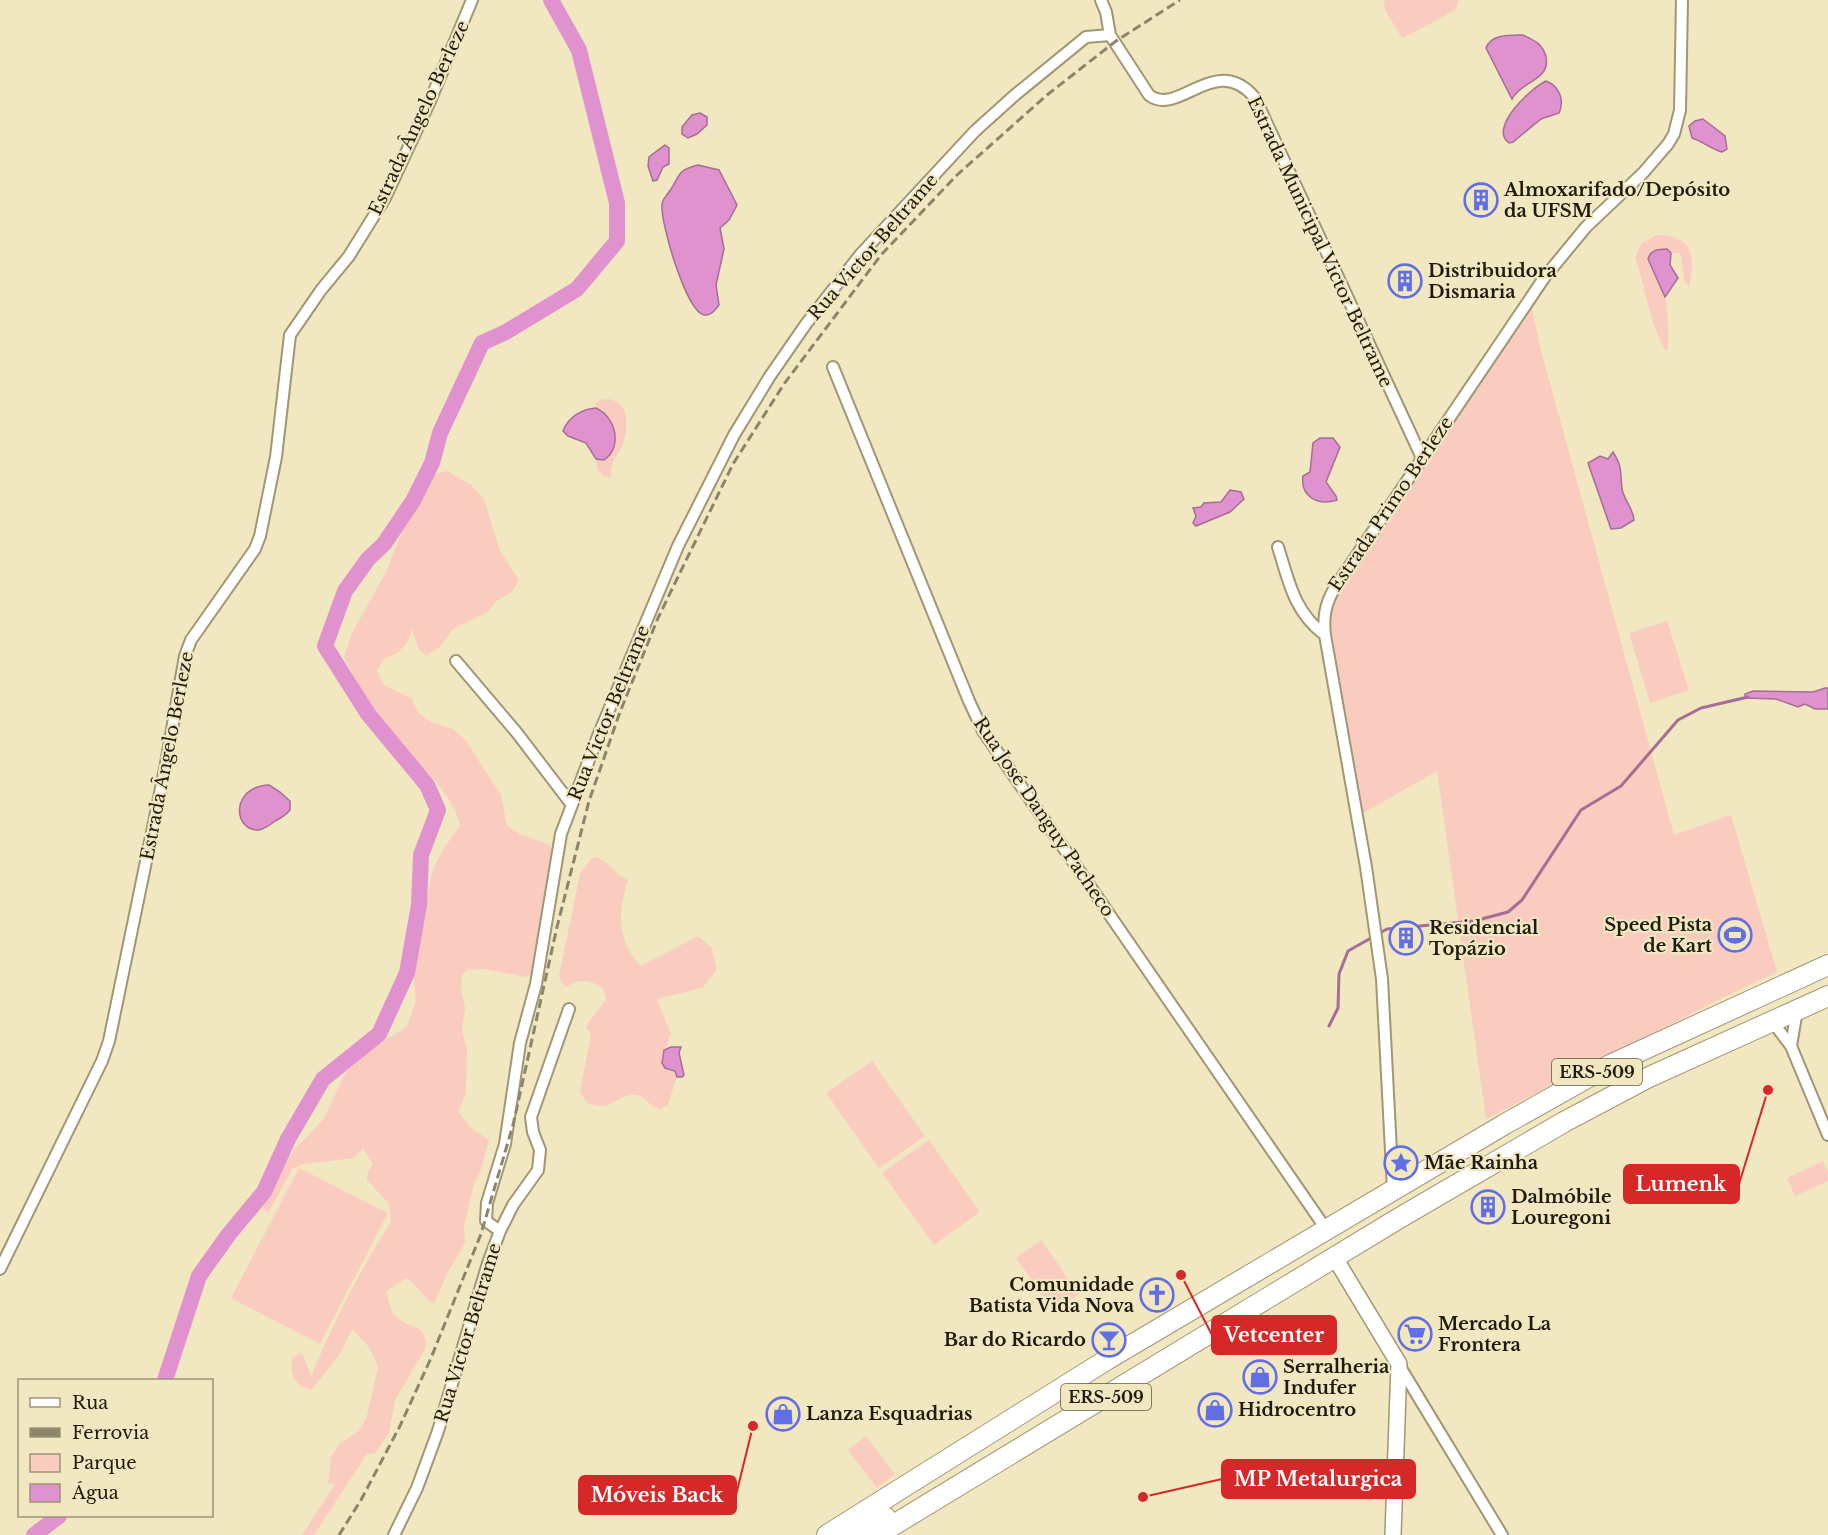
<svg xmlns="http://www.w3.org/2000/svg" width="1828" height="1535" viewBox="0 0 1828 1535" font-family="'Libre Baskerville',serif">
  <style>
    .green { fill: #faccbf }
    .water { fill: #df92ce; stroke: #a56e94; stroke-width: 1.5 }
    .lines { fill: none; stroke-linecap: round; stroke-linejoin: round }
    .stream { stroke: #a56e94; stroke-width: 3 }
    .river { stroke: #df92ce; stroke-width: 16 }
    .street-casing { stroke: #a09774; stroke-width: 14 }
    .secondary-casing { stroke: #a09774; stroke-width: 18 }
    .highway-casing { stroke: #a09774; stroke-width: 22 }
    .street { stroke: #fff; stroke-width: 10 }
    .secondary { stroke: #fff; stroke-width: 15 }
    .highway { stroke: #fff; stroke-width: 20 }
    .rail { stroke: #8c856b; stroke-width: 3; stroke-dasharray: 9 4.5; stroke-linecap: butt }
    .labels { text-anchor: middle; dominant-baseline: central; stroke-width: 4.5; stroke-linejoin: round; paint-order: stroke }
    .shield { fill: #f1e7c1; stroke: #5e5843; stroke-width: 1.5 }
    .shield-label { font-size: 16px; font-weight: bold; fill: #1f1b0d }
    .street-label { font-size: 18px; fill: #1f1b0d; stroke: #f1e7c1 }
    .poi-label { font-size: 18px; font-weight: bold; fill: #1f1b0d; stroke: #f1e7c1; text-anchor: start }
    .leader { fill: none; stroke: #d62828; stroke-width: 2 }
    .callout-dot { fill: #d62828; stroke: #f1e7c1; stroke-width: 2 }
    .callout { fill: #d62828; stroke: #d62828; stroke-width: 2 }
    .callout-label { font-size: 20px; text-anchor: middle; font-weight: bold; fill: #fff }
  </style>
  <rect width="100%" height="100%" fill="#f1e7c1"/>
  <path class="green" d="M1384 0H1459L1457 8 1443 17 1402 38 1385 10Z
    M1657 235C1693 235 1696 256 1689 287L1684 280 1681 255 1679 253H1671L1667 249 1651 267C1655 276 1663 288 1665 297 1668 311 1669 337 1668 350H1665C1649 322 1646 288 1635 258L1642 243Z
    M1531 306 1542 354 1674 835 1731 815 1777 972 1722 998 1486 1119 1437 771 1360 815 1328 625 1330 606Z
    M608 399C633 403 628 433 620 451 617 455 614 458 613 463 611 468 611 473 611 478L603 476 598 470 596 459 604 460V411L594 405 600 400Z
    M447 471 471 485 484 499 500 551 519 580 511 593 497 600 488 612 453 629 439 648 426 655 419 650 412 629 407 643 397 653 384 659 377 671 384 685 412 699 418 713 431 722 453 729 466 741 501 795 507 826 520 834 550 845 552 857 533 973 526 977 484 969 467 970 462 975 461 989 465 1008 462 1031 467 1049 466 1085 465 1096 458 1112 471 1128 489 1140 480 1172 474 1183 464 1226 465 1243 448 1272 434 1304C424 1299 419 1286 406 1278L387 1291C390 1316 396 1320 420 1329L426 1340 425 1349 395 1400 389 1433 375 1453 367 1454 314 1535H302L335 1484 328 1483 331 1457 339 1444 359 1431 367 1416 378 1367 369 1347 352 1329 340 1354 312 1389C295 1389 289 1373 292 1358L300 1353 303 1355 311 1377C333 1322 360 1271 391 1222L389 1204 367 1180 368 1171 373 1164 363 1148 354 1158 304 1164 293 1168 268 1213 262 1208 274 1189 283 1167 296 1147 308 1136 324 1118 346 1072 362 1055 403 1029 408 1024 416 1001 413 970 433 869 444 848 460 826C453 787 400 749 377 717 364 699 355 677 344 657L352 633 385 574 400 537 432 475Z
    M1667 621 1689 690 1650 703 1629 633Z
    M596 857C613 863 611 873 628 880 618 912 616 940 641 966L698 936 712 948 717 970 702 988 657 999 671 1034 661 1057 665 1068 675 1071 677 1075 668 1105 660 1109C650 1107 648 1100 640 1096 629 1091 617 1101 607 1105 602 1107 594 1105 588 1104L580 1092 591 1034 586 1028C588 1021 601 1007 606 1000L603 988C589 980 580 978 566 987L561 982 559 976 580 874 591 859Z
    M872 1061 925 1136 879 1168 826 1093Z
    M929 1140 980 1212 934 1245 882 1173Z
    M1823 1161 1828 1171V1181L1795 1196 1787 1178Z
    M299 1168 388 1213 320 1344 231 1298Z
    M1041 1240 1079 1294 1054 1311 1016 1258Z
    M866 1436 895 1474 877 1488 848 1450Z"/>
  <path class="water" d="M1523 35C1534 40 1543 44 1546 57 1551 80 1520 82 1512 99L1486 48C1491 34 1510 35 1523 35Z
    M1546 81C1559 86 1565 100 1559 113L1541 119 1513 142 1509 143C1488 128 1531 88 1546 81Z
    M700 113 707 117V125L697 134 688 138 682 134V127L692 115Z
    M1703 119 1725 136 1727 149 1722 152C1711 149 1702 141 1692 138L1689 126 1695 121Z
    M665 145 669 148V164L663 167 657 180 653 181 648 166 649 157Z
    M698 165 719 170 737 205 729 220 720 228 724 249 716 285 719 305C715 310 711 316 704 315 686 311 660 222 662 204 663 198 666 196 669 192 681 176 675 171 698 165Z
    M1667 249 1671 253 1670 265 1678 278 1665 297 1648 259C1651 249 1658 250 1667 249Z
    M596 408C616 417 623 447 604 460L596 459 586 443 568 436 563 431C568 417 582 409 596 408Z
    M1320 438H1333L1340 447 1326 482 1336 496 1337 500C1318 506 1300 497 1303 476L1310 472 1313 443Z
    M1613 452C1623 468 1620 472 1622 489 1624 500 1633 508 1634 520L1621 528 1611 529 1588 463 1600 456 1608 459Z
    M1230 490 1241 492 1244 499 1230 512 1196 526 1193 523 1196 516 1193 508 1201 507 1204 503 1221 502Z
    M1825 688H1828V709H1815L1805 704 1798 707 1776 699 1745 698V694L1753 691 1813 692Z
    M269 785 280 792 290 801V810C286 815 281 818 275 821 271 824 265 829 259 830 232 831 231 786 269 785Z
    M671 1047H681L679 1053 684 1075 682 1077H677L675 1071 665 1068 662 1063 664 1050Z"/>
  <g class="lines">
    <path class="stream" d="M1329 1026 1338 1008 1339 974 1348 951 1387 929 1474 921 1508 912 1522 900 1581 810 1621 786 1678 720 1701 708 1748 697"/>
    <path class="river" d="M165 1380 199 1276 229 1234 264 1192 288 1139 323 1079 379 1034 407 973 419 905 421 855 438 810 427 785 368 714 325 646 345 591 368 559 384 544 413 501 432 463 440 433 482 343 506 332 577 289 617 241V203L579 50 551 0
      M34 1535 59 1516"/>
    <g class="street-casing">
      <path id="street" d="M1101 0 1106 12 1110 35 1149 95C1178 118 1216 51 1255 98L1422 458
        M833 367 969 701 983 731 1326 1229
        M1278 547C1289 582 1294 612 1325 635
        M456 661 517 733 572 805
        M1772 1021 1791 1046 1828 1135
        M1791 1046 1797 1010
        M1393 1189 1382 979 1366 867 1325 635C1323 618 1325 605 1334 589L1544 278 1586 227 1643 173 1668 144 1674 134 1680 110 1682 0
        M500 1231 486 1221 487 1203 505 1144 520 1043 536 984 561 834 598 736 678 546 734 435 770 376 806 324 860 255 975 131 1015 95 1086 37 1110 35
        M0 1269 102 1061 109 1041 165 769 185 656 191 640 255 549 260 536 276 457 290 335 321 290 349 256 385 198 430 101 472 0
        M1399 1365 1502 1535
        M394 1535 417 1488 438 1431 488 1263 500 1231 513 1205 538 1170 540 1150 533 1132 531 1117 569 1009"/>
    </g>
    <g class="secondary-casing">
      <path id="secondary" d="M1335 1258 1399 1364 1393 1535"/>
    </g>
    <g class="highway-casing">
      <path id="highway" d="M827 1535 1108 1359 1505 1124 1610 1065 1828 965
        M856 1535 885 1517
        M877 1535 1401 1217 1564 1122 1647 1078 1828 996"/>
    </g>
    <use href="#street" class="street"/>
    <use href="#secondary" class="secondary"/>
    <use href="#highway" class="highway"/>
    <path class="rail" d="M339 1535 361 1500 400 1426 431 1358 481 1234 513 1125 557 927 589 801 620 712 658 618 733 464 784 384 881 255 957 175 1047 95 1116 41 1180 0"/>
  </g>
  <defs>
    <g id="building-ring" transform="scale(1.725)"><circle r="9.5" fill="#f1e7c1" stroke="#626ee6" stroke-width="1.5"/><path d="M-4-6H4V6H1V3H-1V6H-4ZM-2.5-4.3h1.7v1.8h-1.7ZM.8-4.3h1.7v1.8H.8ZM-2.5-1h1.7V.8h-1.7ZM.8-1h1.7V.8H.8Z" fill="#626ee6"/></g>
    <g id="stadium-ring" transform="scale(1.725)"><circle r="9.5" fill="#f1e7c1" stroke="#626ee6" stroke-width="1.5"/><path d="M0-5a6.5 5 0 1 0 0 10a6.5 5 0 1 0 0-10ZM-3.5-1.8h7v3.6h-7Z" fill="#626ee6"/></g>
    <g id="sight-ring" transform="scale(1.725)"><circle r="9.5" fill="#f1e7c1" stroke="#626ee6" stroke-width="1.5"/><path d="M0-6L1.8-2.2L6-1.7L2.9 1.2L3.7 5.4L0 3.3L-3.7 5.4L-2.9 1.2L-6-1.7L-1.8-2.2Z" fill="#626ee6"/></g>
    <g id="church-ring" transform="scale(1.725)"><circle r="9.5" fill="#f1e7c1" stroke="#626ee6" stroke-width="1.5"/><path d="M-1.2-6h2.4v3.5h3.3v2.4h-3.3V6h-2.4V-.1h-3.3v-2.4h3.3Z" fill="#626ee6"/></g>
    <g id="supermarket-ring" transform="scale(1.725)"><circle r="9.5" fill="#f1e7c1" stroke="#626ee6" stroke-width="1.5"/><path d="M-6-5.5h2.5l.6 2H6L4.5 2H-2.5L-4.4-4H-6ZM-1.5 3.2a1.3 1.3 0 1 0 .1 0ZM3 3.2a1.3 1.3 0 1 0 .1 0Z" fill="#626ee6"/></g>
    <g id="bar-ring" transform="scale(1.725)"><circle r="9.5" fill="#f1e7c1" stroke="#626ee6" stroke-width="1.5"/><path d="M-6-5H6L.8 .8V4.5H3.5V6h-7V4.5H-.8V.8Z" fill="#626ee6"/></g>
    <g id="shop-ring" transform="scale(1.725)"><circle r="9.5" fill="#f1e7c1" stroke="#626ee6" stroke-width="1.5"/><path d="M-5-2.5h2.3a2.7 3.5 0 0 1 5.4 0H5L5.5 6h-11ZM-1.5-2.5h3a1.5 2.3 0 0 0-3 0Z" fill="#626ee6"/></g>
  </defs>
  <g fill-rule="evenodd">
    <use href="#building-ring" x="1481" y="200"/>
    <use href="#building-ring" x="1405" y="281"/>
    <use href="#stadium-ring" x="1735" y="935"/>
    <use href="#building-ring" x="1406" y="938"/>
    <use href="#sight-ring" x="1401" y="1163"/>
    <use href="#building-ring" x="1488" y="1207"/>
    <use href="#church-ring" x="1157" y="1295"/>
    <use href="#supermarket-ring" x="1415" y="1334"/>
    <use href="#bar-ring" x="1109" y="1340"/>
    <use href="#shop-ring" x="1260" y="1377"/>
    <use href="#shop-ring" x="1215" y="1410"/>
    <use href="#shop-ring" x="783" y="1414"/>
  </g>
  <g class="labels">
    <g class="shield">
      <rect x="1552" y="1059" width="90" height="26" rx="4.5"/>
      <rect x="1061" y="1384" width="90" height="26" rx="4.5"/>
    </g>
    <g class="shield-label">
      <text x="1597" y="1072">ERS-509</text>
      <text x="1106" y="1397">ERS-509</text>
    </g>
    <g class="street-label">
      <text transform="translate(419 118) rotate(-65)">Estrada Ângelo Berleze</text>
      <text transform="translate(1320 242) rotate(65)">Estrada Municipal Victor Beltrame</text>
      <text transform="translate(873 247) rotate(-49)">Rua Victor Beltrame</text>
      <text transform="translate(1391 504) rotate(-56)">Estrada Primo Berleze</text>
      <text transform="translate(609 713) rotate(-68)">Rua Victor Beltrame</text>
      <text transform="translate(167 756) rotate(-79)">Estrada Ângelo Berleze</text>
      <text transform="translate(1044 817) rotate(56)">Rua José Danguy Pacheco</text>
      <text transform="translate(468 1333) rotate(-73)">Rua Victor Beltrame</text>
    </g>
    <g class="poi-label">
      <text x="1504" y="190">Almoxarifado/Depósito<tspan x="1504" dy="21">da UFSM</tspan></text>
      <text x="1428" y="271">Distribuidora<tspan x="1428" dy="21">Dismaria</tspan></text>
      <text x="1712" y="925" text-anchor="end">Speed Pista<tspan x="1712" dy="21">de Kart</tspan></text>
      <text x="1429" y="928">Residencial<tspan x="1429" dy="21">Topázio</tspan></text>
      <text x="1424" y="1163">Mãe Rainha</text>
      <text x="1511" y="1197">Dalmóbile<tspan x="1511" dy="21">Louregoni</tspan></text>
      <text x="1134" y="1285" text-anchor="end">Comunidade<tspan x="1134" dy="21">Batista Vida Nova</tspan></text>
      <text x="1438" y="1324">Mercado La<tspan x="1438" dy="21">Frontera</tspan></text>
      <text x="1086" y="1340" text-anchor="end">Bar do Ricardo</text>
      <text x="1283" y="1367">Serralheria<tspan x="1283" dy="21">Indufer</tspan></text>
      <text x="1238" y="1410">Hidrocentro</text>
      <text x="806" y="1414">Lanza Esquadrias</text>
    </g>
  </g>
  <path class="leader" d="M1768 1090L1739 1184M1181 1275L1212 1335M1143 1497L1222 1479M753 1426L736 1495"/>
  <g class="callout-dot">
    <circle cx="1768" cy="1090" r="6"/>
    <circle cx="1181" cy="1275" r="6"/>
    <circle cx="1143" cy="1497" r="6"/>
    <circle cx="753" cy="1426" r="6"/>
  </g>
  <g class="callout">
    <rect x="1624" y="1165" width="115" height="38" rx="6"/>
    <rect x="1212" y="1316" width="124" height="38" rx="6"/>
    <rect x="1222" y="1460" width="193" height="38" rx="6"/>
    <rect x="579" y="1476" width="157" height="38" rx="6"/>
  </g>
  <g class="callout-label">
    <text x="1681" y="1191">Lumenk</text>
    <text x="1274" y="1342">Vetcenter</text>
    <text x="1318" y="1486">MP Metalurgica</text>
    <text x="657" y="1502">Móveis Back</text>
  </g>
  <rect x="18" y="1379" width="195" height="138" fill="#f1e7c1" stroke="#9d9579" stroke-width="1.5"/>
  <rect x="30" y="1398" width="30" height="9" fill="#ffffff" stroke="#9d9579" stroke-width="1.5"/>
  <text x="72" y="1409" font-size="18" fill="#1f1b0d">Rua</text>
  <rect x="30" y="1428" width="30" height="9" fill="#8c856b" stroke="#9d9579" stroke-width="1.5"/>
  <text x="72" y="1439" font-size="18" fill="#1f1b0d">Ferrovia</text>
  <rect x="30" y="1454" width="30" height="18" fill="#faccbf" stroke="#9d9579" stroke-width="1.5"/>
  <text x="72" y="1469" font-size="18" fill="#1f1b0d">Parque</text>
  <rect x="30" y="1484" width="30" height="18" fill="#df92ce" stroke="#9d9579" stroke-width="1.5"/>
  <text x="72" y="1499" font-size="18" fill="#1f1b0d">Água</text>
</svg>
